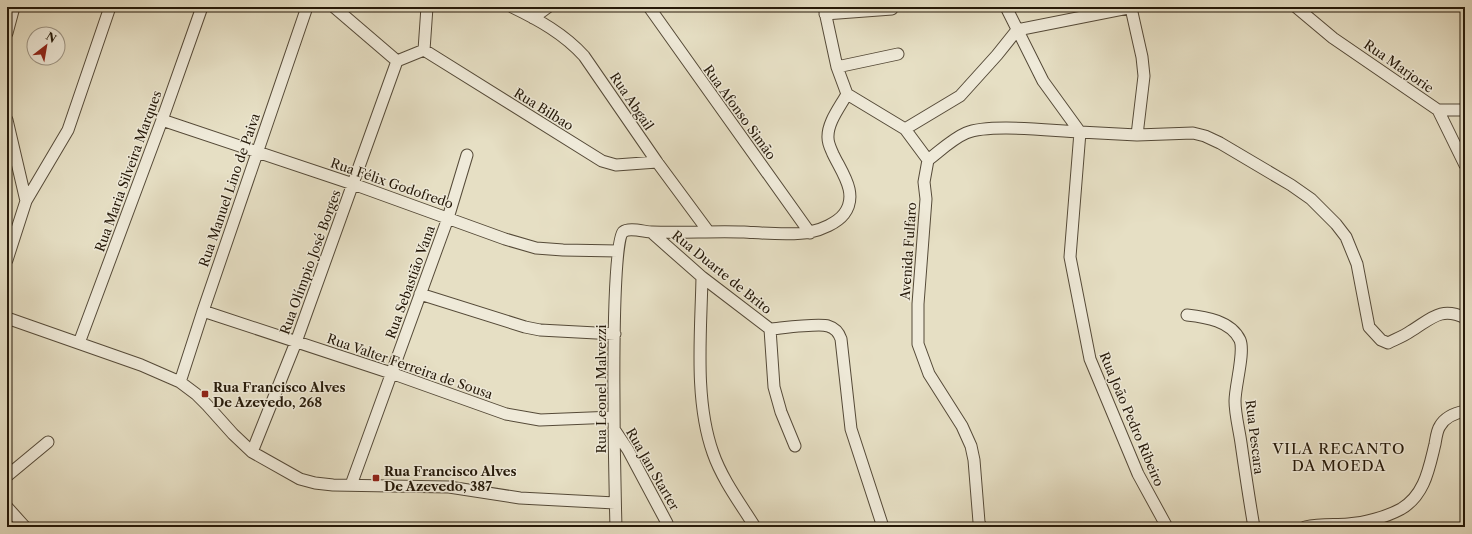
<svg xmlns="http://www.w3.org/2000/svg" width="1472" height="534" viewBox="0 0 1472 534" font-family="'Libre Caslon Text',serif">
  <style>
    .lines { fill: none; stroke-linecap: round; stroke-linejoin: round }
    .minor-casing { stroke: #554a38; stroke-width: 13 }
    .minor { stroke: #efead9; stroke-width: 11 }
    .poi-dot { fill: #8f2418; stroke: #efead9; stroke-width: 1.5 }
    .labels { text-anchor: middle; dominant-baseline: central; stroke-width: 3; stroke-linejoin: round; paint-order: stroke }
    .street-label { font-size: 13px; fill: #251909; stroke: #efead9 }
    .poi-label { font-size: 13px; font-weight: bold; fill: #251909; stroke: #efead9; text-anchor: start }
    .quarter-label { font-size: 15px; letter-spacing: 1px; fill: #251909; stroke: #efead9 }
  </style>
  <rect width="100%" height="100%" fill="#e6dfc4"/>
  <filter id="stains"><feTurbulence type="fractalNoise" baseFrequency=".005" numOctaves="4"/><feColorMatrix values="0 0 0 0 .2 0 0 0 0 .09 0 0 0 0 .02 0 0 0 .5 -.17"/></filter>
  <radialGradient id="worn" r=".72"><stop offset=".6" stop-color="#630" stop-opacity="0"/><stop offset="1" stop-color="#630" stop-opacity=".3"/></radialGradient>
  <g class="lines">
    <g class="minor-casing">
      <path id="minor" d="M334 7 397 61
        M512 7C539 20 564 34 584 56L657 162 708 231
        M649 7 810 233
        M824 7 837 67 847 94 905 129 928 160 924 182 926 199 918 304V344L929 374 962 426 971 446 974 460 979 522 981 527
        M1006 7 1043 81 1080 132
        M1296 7 1333 38 1438 110 1465 165
        M1131 8 1142 57 1144 76 1137 135
        M825 14 892 9
        M533 18 548 7
        M7 33 14 7
        M424 50 602 161 616 165 657 162
        M424 50 427 7
        M837 67 898 54
        M1438 110H1465
        M7 120 26 201
        M162 120 353 184 505 239 536 248 563 250 618 251
        M905 129 960 96 997 55 1017 30 1133 7
        M928 160C940 151 952 139 966 133 990 123 1052 131 1080 132
        M651 232 702 277 770 329C782 328 819 323 828 326 835 328 839 333 841 339L851 429 883 527
        M7 260 26 201 68 130 110 7
        M702 277C701 332 694 400 713 453 722 479 740 503 755 527
        M420 294 525 327 540 330 615 334
        M203 311 391 373 506 414 540 420 614 417
        M1187 315C1206 317 1231 321 1240 340 1245 352 1235 386 1235 401 1235 414 1239 429 1241 443 1245 471 1249 499 1254 527
        M7 318 141 365 180 382 196 394 207 405 233 434 252 452 300 479 315 483 333 485 449 487 520 498 615 503
        M770 329 774 387 781 412 795 446
        M79 343 162 120 202 7
        M180 382 203 311 307 7
        M614 429 628 450 667 523
        M252 452 296 342 397 61 424 50
        M7 476 48 442
        M351 485 448 218 467 155
        M7 507 25 527
        M616 527C615 492 609 246 623 232 629 227 645 232 652 232 683 233 713 231 744 232 762 233 794 236 810 232 821 230 837 223 844 214 859 194 842 173 833 154 831 149 828 144 828 138 827 123 840 107 847 94
        M1167 527 1138 474 1090 359 1070 257 1080 132 1137 135 1193 133 1205 136 1220 143 1291 185 1311 199 1336 224 1346 237 1357 264 1369 327 1381 340 1388 343C1396 339 1404 336 1411 331 1431 319 1441 306 1465 318
        M1305 527C1320 524 1334 525 1348 524 1365 523 1386 517 1401 509 1425 495 1429 468 1435 444 1436 438 1437 430 1440 426 1445 417 1455 413 1465 411"/>
    </g>
    <use href="#minor" class="minor"/>
  </g>
  <g class="poi-dot">
    <rect x="201" y="390" width="8" height="8" rx="2"/>
    <rect x="372" y="474" width="8" height="8" rx="2"/>
  </g>
  <g class="labels">
    <g class="street-label">
      <text transform="translate(1399 66) rotate(35)">Rua Marjorie</text>
      <text transform="translate(632 101) rotate(56)">Rua Abgail</text>
      <text transform="translate(544 109) rotate(32)">Rua Bilbao</text>
      <text transform="translate(740 112) rotate(54)">Rua Afonso Simão</text>
      <text transform="translate(128 171) rotate(-70)">Rua Maria Silveira Marques</text>
      <text transform="translate(392 183) rotate(19)">Rua Félix Godofredo</text>
      <text transform="translate(229 190) rotate(-71)">Rua Manuel Lino de Paiva</text>
      <text transform="translate(908 251) rotate(-86)">Avenida Fulfaro</text>
      <text transform="translate(310 262) rotate(-70)">Rua Olímpio José Borges</text>
      <text transform="translate(722 272) rotate(39)">Rua Duarte de Brito</text>
      <text transform="translate(410 282) rotate(-70)">Rua Sebastião Vana</text>
      <text transform="translate(410 366) rotate(19)">Rua Valter Ferreira de Sousa</text>
      <text transform="translate(601 389) rotate(-90)">Rua Leonel Malvezzi</text>
      <text transform="translate(1132 419) rotate(67)">Rua João Pedro Ribeiro</text>
      <text transform="translate(1255 437) rotate(83)">Rua Pescara</text>
      <text transform="translate(653 469) rotate(60)">Rua Jan Starter</text>
    </g>
    <g class="poi-label">
      <text x="213" y="387">Rua Francisco Alves<tspan x="213" dy="15">De Azevedo, 268</tspan></text>
      <text x="384" y="471">Rua Francisco Alves<tspan x="384" dy="15">De Azevedo, 387</tspan></text>
    </g>
    <g class="quarter-label">
      <text x="1339" y="448">VILA RECANTO<tspan x="1339" dy="17">DA MOEDA</tspan></text>
    </g>
  </g>
  <rect width="1472" height="534" fill="none" stroke="#e6dfc4" stroke-width="24"/>
  <rect x="8" y="8" width="1456" height="518" fill="none" stroke="#251909" stroke-width="2"/>
  <rect x="12" y="12" width="1448" height="510" fill="none" stroke="#251909"/>
  <g transform="translate(46 46) rotate(31)"><circle r="19" fill="#efead9" stroke="#9e9686"/>
  <path d="M0-3L7 15L0 10L-7 15Z" fill="#8f2418"/>
  <text y="-6" font-size="11" font-weight="bold" text-anchor="middle" fill="#251909">N</text>
  </g>
  <rect width="100%" height="100%" filter="url(#stains)"/>
  <rect width="100%" height="100%" fill="url(#worn)"/>
</svg>
